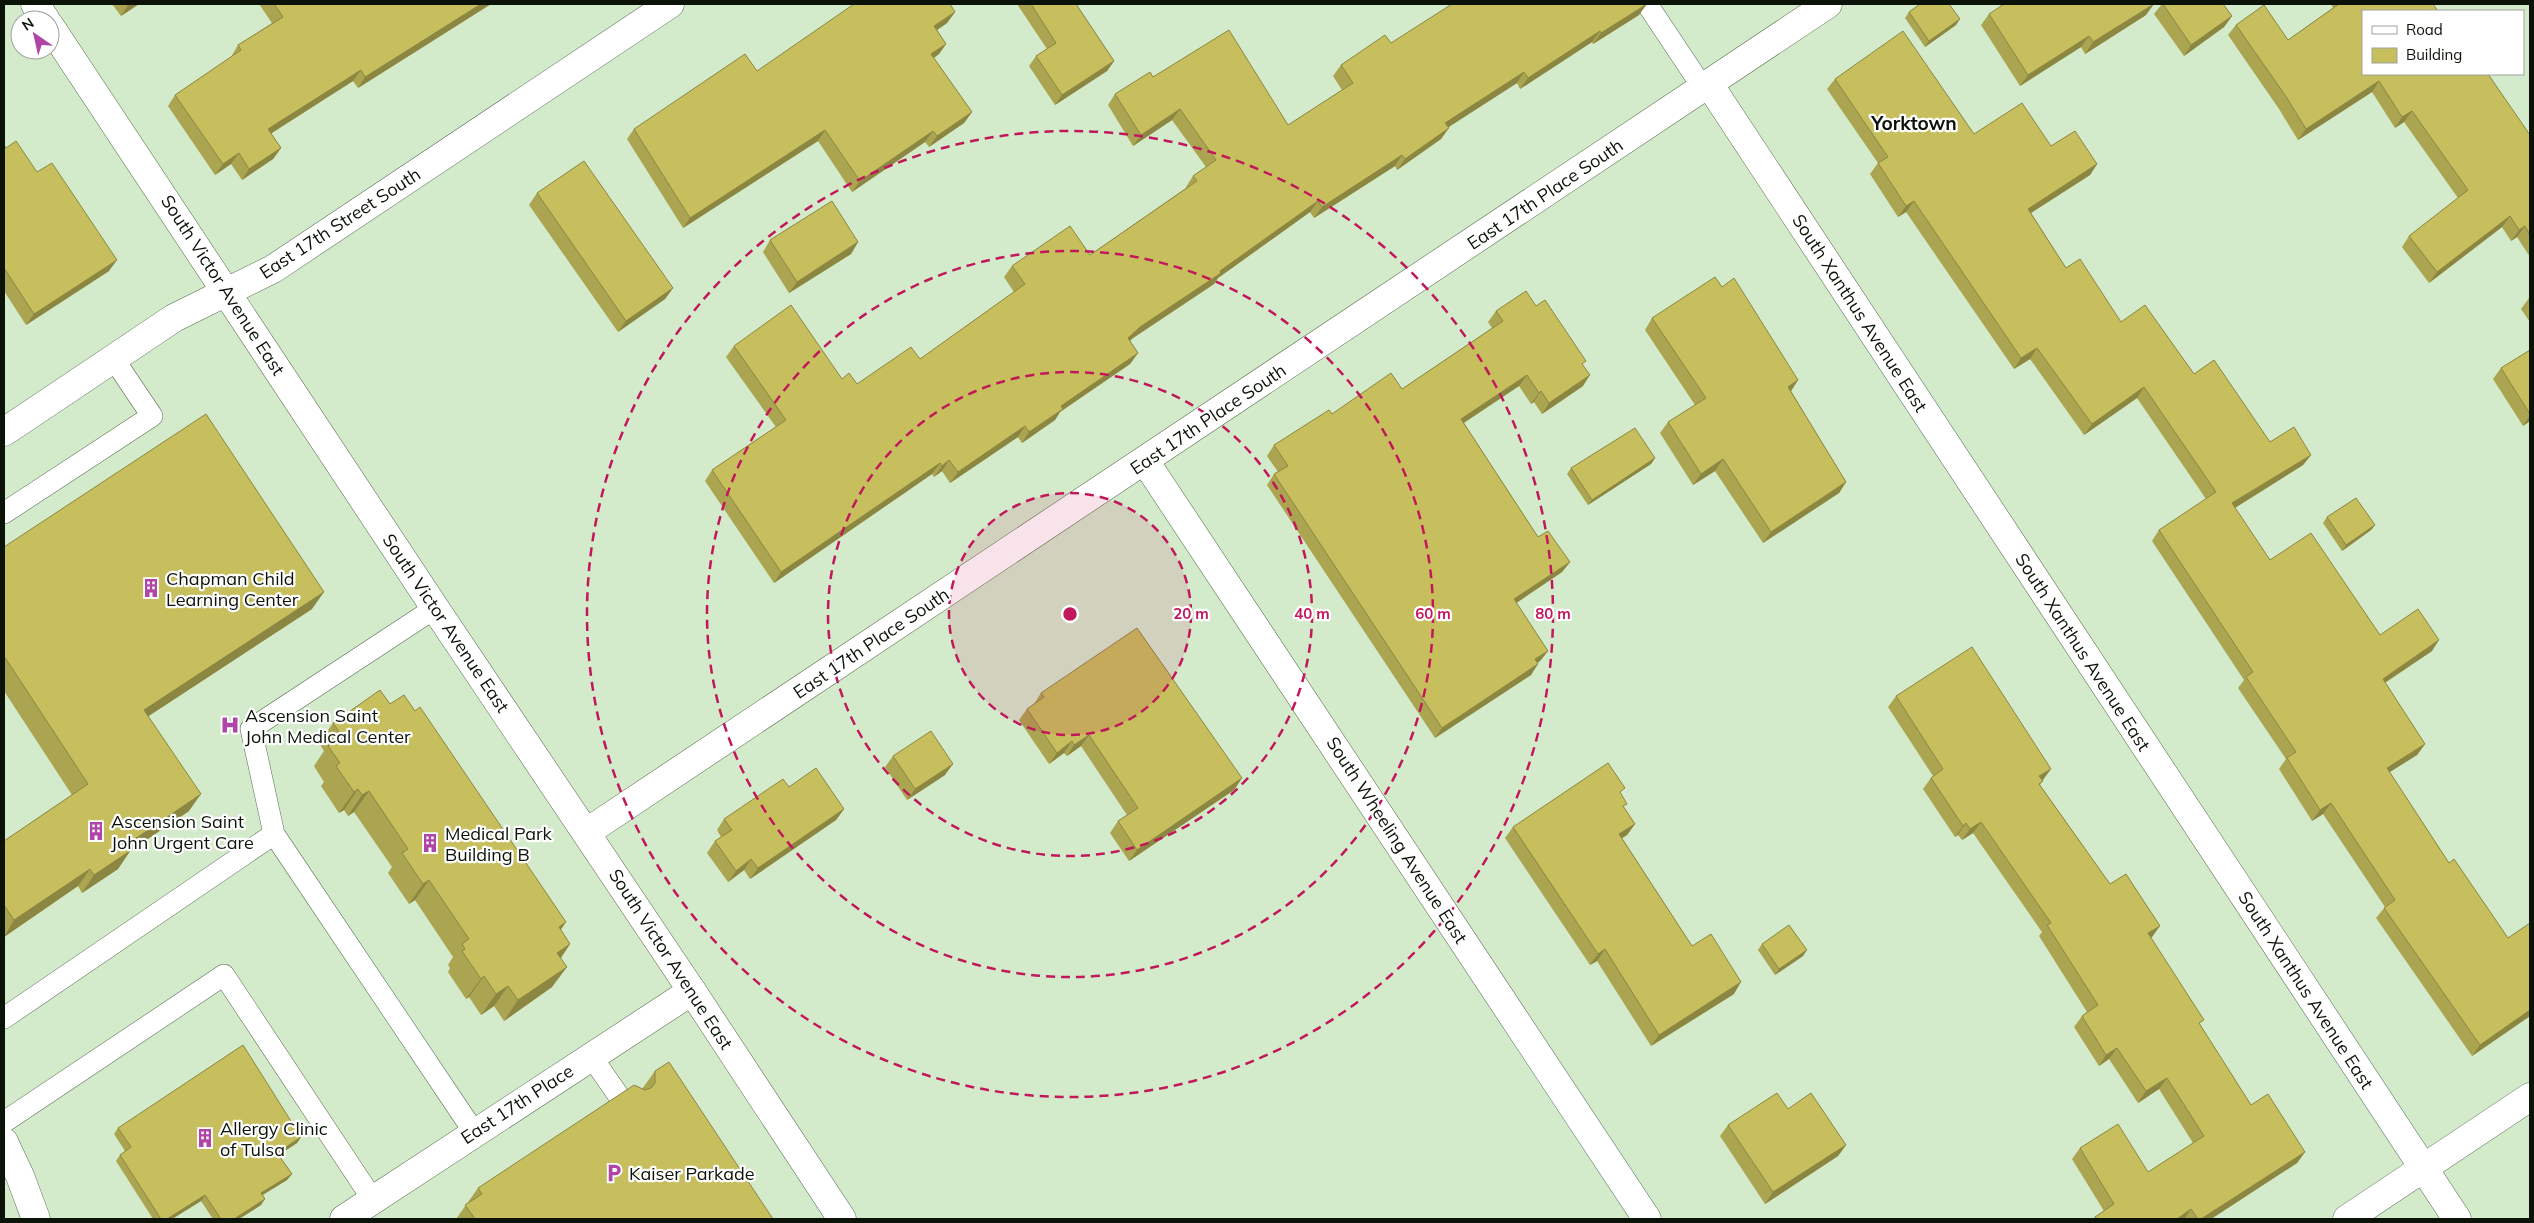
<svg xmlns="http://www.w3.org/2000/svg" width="2534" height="1223" viewBox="0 0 2534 1223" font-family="Mulish,sans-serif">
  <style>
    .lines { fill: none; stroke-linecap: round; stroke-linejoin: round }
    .service-casing { stroke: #566b4f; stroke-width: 22 }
    .pedestrian-casing { stroke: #566b4f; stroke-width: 29 }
    .minor-casing { stroke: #566b4f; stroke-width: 29 }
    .secondary-casing { stroke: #566b4f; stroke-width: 29 }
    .service { stroke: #fff; stroke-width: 21 }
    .pedestrian { stroke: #fff; stroke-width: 28 }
    .minor { stroke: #fff; stroke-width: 28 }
    .secondary { stroke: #fff; stroke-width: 28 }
    .wall { fill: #aba450 }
    .shaded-wall { fill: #8b8641 }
    .building { fill: #c7bf5d; stroke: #8b8641 }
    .ring { fill: none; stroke: #c2185b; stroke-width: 2.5; stroke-dasharray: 9 6 }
    .labels { text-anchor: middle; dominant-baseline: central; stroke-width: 4.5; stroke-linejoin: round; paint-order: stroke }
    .street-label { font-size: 18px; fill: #0b1308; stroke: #fff }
    .poi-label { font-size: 18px; fill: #0b1308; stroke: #fff; text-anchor: start }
    .neighbourhood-label { font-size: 19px; font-weight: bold; fill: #0b1308; stroke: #fff }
    .centre { fill: #c2185b; stroke: #fff; stroke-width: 2.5 }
    .ring-label { font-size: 15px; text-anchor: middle; font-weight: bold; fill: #c2185b; stroke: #fff; stroke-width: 4.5; stroke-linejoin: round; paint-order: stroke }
  </style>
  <rect width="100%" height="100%" fill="#d3ebcb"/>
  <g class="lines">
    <g class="service-casing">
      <path id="service" d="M1647 4 1703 88
        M4 513 152 416 113 358
        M435 608 251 729 274 834 474 1132
        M4 1018 274 834
        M591 1056 625 1105
        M4 1122 224 975 373 1200"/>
    </g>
    <g class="pedestrian-casing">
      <path id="pedestrian" d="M692 991 842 1219"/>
    </g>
    <g class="minor-casing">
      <path id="minor" d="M35 4 46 20
        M50 26 435 608 692 991 344 1219
        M1709 84 2457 1219
        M4 432 174 318 273 269 670 4
        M1145 461 1647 1219
        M587 832 1828 4
        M2347 1219 2530 1097"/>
    </g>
    <g class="secondary-casing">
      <path id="secondary" d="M4 1142 20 1176 36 1219"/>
    </g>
    <use href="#service" class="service"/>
    <use href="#pedestrian" class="pedestrian"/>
    <use href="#minor" class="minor"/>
    <use href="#secondary" class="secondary"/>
  </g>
  <path class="wall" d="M112 4H139L121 16Z
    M259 4H491L358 88 353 81 271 133 281 148 273 159 242 180 231 164 215 175 168 106 175 95 231 57 238 45 272 23Z
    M1017 4H1076L1114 61 1107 71 1055 105 1029 66 1036 56 1047 49Z
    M2162 4H2223L2232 16 2224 27 2184 56 2154 14Z
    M2331 4H2433L2363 11 2530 135V257L2517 237 2511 241 2502 227 2429 283 2402 247 2409 236 2458 198 2404 122 2395 128 2372 92 2298 140 2279 109 2228 35 2236 25 2288 40 2333 8Z
    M955 12 947 23 937 30 946 44 939 54 934 58 972 112 964 123 929 147 925 142 852 192 818 141 683 228 627 139 634 129 757 71Z
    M1909 12 1956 25 1925 47 1905 18Z
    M1989 14 2146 15 2085 54 2081 47 2020 86 1981 25Z
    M1639 15 1593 44 1592 42 1520 89 1517 83 1448 127 1441 139 1397 170 1395 166 1314 218 1310 212 1218 278 1214 284 1133 338 1130 341 1138 353 1130 364 1060 412 1055 420 1022 443 1018 437 950 483 942 471 934 477 932 474 774 583 705 481 712 470 776 427 726 357 734 346 842 379 857 384 920 359 1014 292 1004 277 1012 266 1090 255 1186 188V187L1193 176 1206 167 1172 120 1133 146 1108 105 1115 94 1153 77 1288 125 1342 90 1333 76 1341 65 1391 43Z
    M1835 79 1974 134 2051 146 2097 164 2090 175 2031 213 2066 268 2121 322 2194 374 2270 442 2311 455 2303 465 2235 508 2270 560 2380 635 2432 651 2385 683 2425 744 2417 755 2389 772 2449 863 2508 938 2530 923V1016L2472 1056 2376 918 2385 907 2323 814 2312 821 2279 769 2286 759 2238 688 2244 680 2152 541 2159 530 2206 499 2137 398 2084 435 2030 359 2014 369 1906 212 1898 217 1870 174 1878 163 1827 89Z
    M4 145 6 148 37 172 109 271 26 325 4 291Z
    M537 193 673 288 665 299 618 332 529 205Z
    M770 240 858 242 851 254 789 293 763 252Z
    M1722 287 1798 380 1791 391 1846 482 1839 493 1763 543 1715 471 1693 485 1660 433 1668 422 1695 405 1645 330 1652 318Z
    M2529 298H2530V322L2521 309Z
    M1536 306 1583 365V386L1542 414 1534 402 1531 404 1519 386 1464 423 1538 537 1570 562 1562 572 1516 603 1548 651 1540 661 1537 663 1531 675 1435 738 1267 485 1274 474 1278 472 1267 456 1274 445 1332 414 1402 389 1492 328 1488 322 1496 311Z
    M2530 350V421L2523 426 2493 379 2501 368Z
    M1655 458 1651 464 1588 505 1567 474 1571 468Z
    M2327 517 2375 525 2371 530 2342 551 2323 523Z
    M4 547 312 609 148 716 189 811 130 851 118 869 82 893 78 886 4 937V841L72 795 4 691Z
    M1041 693 1242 778 1234 790 1129 861 1110 833 1118 821 1127 815 1081 746 1067 756 1064 753 1049 764 1019 720 1027 709 1034 704Z
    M1896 696 2043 780 2040 785 2110 884 2152 937 2151 938 2200 1025 2251 1105 2305 1152 2297 1163 2211 1219H2093L2095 1217 2104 1211 2072 1159 2080 1148 2148 1172 2193 1143 2159 1089 2138 1103 2109 1059 2099 1066 2074 1027 2082 1016 2087 1012 2039 936 2042 932 1973 833 1962 840 1958 835 1955 837 1923 789 1931 778 1933 776 1888 707Z
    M390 704 561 930 570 944 561 958 552 987 504 1021 494 1006 481 1015 469 997 466 999 448 972 450 968 448 965 453 957 415 900 409 904 388 873 392 867 354 812 348 816 344 810 339 813 321 786 324 782 314 766 324 751 319 743 333 723Z
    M893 756 945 775 907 800 885 767Z
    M1621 794 1624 808 1635 824 1627 835 1622 838 1692 946 1734 994 1651 1046 1597 961 1590 965 1505 838 1513 827Z
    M844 809 836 820 750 879 744 870 728 882 707 853 715 841 721 837 717 830 724 819Z
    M1762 944 1803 956 1775 975 1758 950Z
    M655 1071 773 1219H456L478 1188 642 1089Z
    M1788 1109 1846 1145 1838 1156 1765 1204 1720 1136 1728 1125Z
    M118 1128 301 1137 297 1143 278 1155 292 1174 287 1180 263 1195 261 1205 239 1219H213L201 1201 172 1219H153L116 1161 120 1155 125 1151 114 1134Z"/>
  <path class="shaded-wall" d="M130 4H139L121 16 128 5Z
    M481 4H491L358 88 365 77Z
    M1647 4 1639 15 1593 44 1601 33Z
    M2154 4 2146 15 2085 54 2093 42Z
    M955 12 947 23 927 37 934 26Z
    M2232 16 2224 27 2184 56 2191 45Z
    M1960 19 1956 25 1925 47 1929 41Z
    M1600 31 1592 42 1520 89 1528 78Z
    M2089 36 2081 47 2020 86 2028 75Z
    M946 44 939 54 923 65 931 54Z
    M1114 61 1107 71 1055 105 1062 95Z
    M361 70 353 81 261 140 268 129Z
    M1524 72 1517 83 1438 134 1445 123Z
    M2379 81 2372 92 2298 140 2306 129Z
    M1180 109 1172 120 1133 146 1141 135Z
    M2412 111 2404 122 2395 128 2402 117Z
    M972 112 964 123 929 147 937 136Z
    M1449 128 1441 139 1397 170 1405 159Z
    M825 130 818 141 683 228 690 218Z
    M933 131 925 142 852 192 860 181Z
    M281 148 273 159 242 180 249 169Z
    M239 153 231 164 215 175 223 164Z
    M1402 155 1395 166 1314 218 1322 207Z
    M2097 164 2090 175 2020 220 2028 209Z
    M1318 201 1310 212 1218 278 1214 284 1133 338 1120 349 1128 338 1140 327Z
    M1914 201 1906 212 1898 217 1906 206Z
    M2510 216 2502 227 2429 283 2437 272Z
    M2525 226 2517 237 2511 241 2519 230Z
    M858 242 851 254 789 293 797 282Z
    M117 260 109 271 26 325 34 314Z
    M673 288 665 299 618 332 626 321Z
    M2037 348 2030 359 2014 369 2021 358Z
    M1138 353 1130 364 1060 412 1055 420 1022 443 1029 432 1061 406Z
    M1527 375 1519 386 1454 429 1461 419Z
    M1590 375 1583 386 1542 414 1549 403Z
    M1798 380 1791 391 1788 387Z
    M2144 387 2137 398 2084 435 2092 424Z
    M1541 391 1534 402 1531 404 1539 393Z
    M2530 415V421L2523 426Z
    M1025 426 1018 437 950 483 958 472Z
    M2311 455 2303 465 2225 514 2232 503Z
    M1655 458 1651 464 1588 505 1592 500Z
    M1723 459 1715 471 1693 485 1701 474Z
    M949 460 942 471 934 477 942 466Z
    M940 463 932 474 774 583 781 572Z
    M1846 482 1839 493 1763 543 1771 532Z
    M2375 525 2371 530 2342 551 2346 545Z
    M1570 562 1562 572 1506 610 1514 599Z
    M324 592 312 609 132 727 144 710Z
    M2439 640 2432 651 2375 689 2383 679Z
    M1548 651 1540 661 1527 670 1535 659Z
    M1538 664 1531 675 1435 738 1442 728Z
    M1089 735 1081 746 1067 756 1074 745Z
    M1072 741 1064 753 1049 764 1057 753Z
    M2425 744 2417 755 2379 779 2387 768Z
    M953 764 945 775 907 800 915 789Z
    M2051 769 2043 780 2032 788 2039 776Z
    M1242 778 1234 790 1129 861 1137 850Z
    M358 789 344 810 339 813 354 792Z
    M369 791 354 812 348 816 362 795Z
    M201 794 189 811 130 851 118 869 82 893 94 875 126 845Z
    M2331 803 2323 814 2312 821 2320 810Z
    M844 809 836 820 750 879 758 868Z
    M1981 822 1973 833 1962 840 1970 829Z
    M1966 823 1958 835 1955 837 1963 826Z
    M1635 824 1627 835 1611 845 1619 834Z
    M751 859 744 870 728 882 736 871Z
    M90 869 78 886 4 937 14 920Z
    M429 880 415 900 409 904 423 884Z
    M566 922 552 943 559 927Z
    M2160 926 2152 937 2140 944 2148 933Z
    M570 944 556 965 557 953Z
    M1605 949 1597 961 1590 965 1598 954Z
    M1807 950 1803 956 1775 975 1779 969Z
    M567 967 552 987 504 1021 518 1000Z
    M484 976 469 997 466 999 481 979Z
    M1741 982 1734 994 1651 1046 1659 1035Z
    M508 986 494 1006 481 1015 496 994Z
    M2530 1010V1016L2472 1056 2480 1045Z
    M2117 1048 2109 1059 2099 1066 2106 1055Z
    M2167 1078 2159 1089 2138 1103 2146 1091Z
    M301 1137 297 1143 273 1159 277 1153Z
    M1846 1145 1838 1156 1765 1204 1773 1192Z
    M2305 1152 2297 1163 2211 1219H2201Z
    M292 1174 287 1180 257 1198 261 1193Z
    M205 1195 201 1201 172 1219H167Z
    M265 1199 261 1205 239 1219H234Z
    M2191 1209 2184 1219H2177Z"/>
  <path class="building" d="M274 4H481L365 77 361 70 268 129 281 148 249 169 239 153 223 164 175 95 241 50 238 45 283 17Z
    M854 4H950L955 12 934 26 946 44 931 54 972 112 937 136 933 131 860 181 825 130 690 218 634 129 745 54 757 71Z
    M1031 4H1076L1114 61 1062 95 1036 56 1056 43Z
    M1452 4H1647L1601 33 1600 31 1528 78 1524 72 1445 123 1449 128 1405 159 1402 155 1322 207 1318 201 1220 271 1221 273 1140 327 1128 338 1138 353 1061 406 1063 409 1029 432 1025 426 958 472 949 460 942 466 940 463 781 572 712 470 786 420 734 346 791 305 842 379 849 373 857 384 911 347 920 359 1025 284 1012 266 1070 226 1090 255 1197 181 1193 176 1216 160 1180 109 1141 135 1115 94 1150 72 1153 77 1229 30 1288 125 1353 83 1341 65 1385 35 1391 43Z
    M1920 4H1949L1960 19 1929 41 1909 12Z
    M2004 4H2154L2093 42 2089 36 2028 75 1989 14Z
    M2163 4H2223L2232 16 2191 45Z
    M2339 4H2433L2438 11H2363V74H2488L2530 135V235L2525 226 2519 230 2510 216 2437 272 2409 236 2468 190 2412 111 2402 117 2379 81 2306 129 2287 98 2236 25 2264 5 2288 40Z
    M1903 31 1974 134 2022 103 2051 146 2075 131 2097 164 2028 209 2066 268 2080 259 2121 322 2145 305 2194 374 2214 360 2270 442 2294 427 2311 455 2232 503 2270 560 2311 533 2380 635 2418 609 2439 640 2383 679 2425 744 2387 768 2449 863 2454 859 2508 938 2530 923V1010L2480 1045 2384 908 2395 900 2331 803 2320 810 2287 758 2296 752 2246 677 2253 672 2159 530 2216 492 2144 387 2092 424 2037 348 2021 358 1914 201 1906 206 1878 163 1888 157 1835 79Z
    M16 141 37 172 52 163 117 260 34 314 4 268V215L5 214 4 213V145L6 148Z
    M584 161 673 288 626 321 537 193Z
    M832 201 858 242 797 282 770 240Z
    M1715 277 1722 287 1734 278 1798 380 1788 387 1846 482 1771 532 1723 459 1701 474 1668 422 1706 398 1652 318Z
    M1526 291 1536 306 1545 300 1586 361 1582 364 1590 375 1549 403 1541 391 1539 393 1527 375 1461 419 1538 537 1548 531 1570 562 1514 599 1548 651 1535 659 1538 664 1442 728 1274 474 1288 466 1274 445 1329 410 1332 414 1391 373 1402 389 1503 321 1496 311Z
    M2530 350V414L2501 368Z
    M206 414 324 592 144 710 201 794 126 845 130 851 94 875 90 869 14 920 4 905V841L88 784 4 656V547Z
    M1635 428 1655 458 1592 500 1571 468Z
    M2356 498 2375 525 2346 545 2327 517Z
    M1137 628 1242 778 1137 850 1118 821 1138 808 1089 735 1074 745 1072 741 1057 753 1027 709 1044 697 1041 693Z
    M1972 647 2051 769 2039 776 2043 781 2039 784 2110 884 2126 874 2160 926 2148 933 2204 1020 2199 1023 2251 1105 2268 1094 2305 1152 2201 1219H2198L2191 1209 2177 1219H2096L2095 1217 2114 1204 2080 1148 2118 1124 2148 1172 2204 1136 2167 1078 2146 1091 2117 1048 2106 1055 2082 1016 2098 1005 2047 925 2051 923 1981 822 1970 829 1966 823 1963 826 1931 778 1943 769 1896 696Z
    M380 690 390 704 404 695 415 711 420 707 566 922 559 927 570 944 557 953 567 967 518 1000 508 986 496 994 484 976 481 979 462 951 465 949 462 944 469 939 429 880 423 884 402 853 408 849 369 791 362 795 358 789 354 792 336 766 340 763 328 746 342 736 333 723Z
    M931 731 953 764 915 789 893 756Z
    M1608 763 1625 788 1620 792 1627 804 1623 806 1635 824 1619 834 1692 946 1711 934 1741 982 1659 1035 1605 949 1598 954 1513 827Z
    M816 768 844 809 758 868 751 859 736 871 715 841 732 830 724 819 783 779 789 787Z
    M1789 925 1807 950 1779 969 1762 944Z
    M243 1045 301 1137 277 1153 292 1174 261 1193 265 1199 234 1219H221L205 1195 167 1219H161L120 1155 131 1147 118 1128Z
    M669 1062 773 1219H475L465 1205 482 1194 478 1188 634 1085 645 1090 651 1088 655 1083V1071Z
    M1777 1093 1788 1109 1811 1093 1846 1145 1773 1192 1728 1125Z"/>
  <circle cx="1070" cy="614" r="121" fill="#c2185b" fill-opacity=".12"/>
  <g class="ring">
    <circle cx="1070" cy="614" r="121"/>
    <circle cx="1070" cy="614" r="242"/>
    <circle cx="1070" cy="614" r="363"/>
    <circle cx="1070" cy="614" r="483"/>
  </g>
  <defs>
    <g id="building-bare" transform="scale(1.5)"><path d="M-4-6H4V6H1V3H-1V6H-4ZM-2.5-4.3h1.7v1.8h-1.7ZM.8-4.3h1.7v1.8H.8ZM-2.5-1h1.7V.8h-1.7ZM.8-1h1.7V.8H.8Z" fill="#af45a6" stroke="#fff" stroke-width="2.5" paint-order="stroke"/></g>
    <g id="hospital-bare" transform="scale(1.5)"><path d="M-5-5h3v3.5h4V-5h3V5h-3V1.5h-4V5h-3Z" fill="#af45a6" stroke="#fff" stroke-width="2.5" paint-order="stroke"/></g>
    <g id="parking-bare" transform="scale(1.5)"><path d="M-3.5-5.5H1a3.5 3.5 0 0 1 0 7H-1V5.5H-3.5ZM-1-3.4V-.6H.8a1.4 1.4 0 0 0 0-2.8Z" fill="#af45a6" stroke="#fff" stroke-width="2.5" paint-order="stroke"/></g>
  </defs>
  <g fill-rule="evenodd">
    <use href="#building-bare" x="151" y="588"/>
    <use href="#hospital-bare" x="230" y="725"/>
    <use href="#building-bare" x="96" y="831"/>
    <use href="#building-bare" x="430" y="843"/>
    <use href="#building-bare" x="205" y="1138"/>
    <use href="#parking-bare" x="614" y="1173"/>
  </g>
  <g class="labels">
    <g class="street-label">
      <text transform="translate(1545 194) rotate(-34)">East 17th Place South</text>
      <text transform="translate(340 223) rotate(-33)">East 17th Street South</text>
      <text transform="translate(223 285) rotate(57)">South Victor Avenue East</text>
      <text transform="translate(1860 313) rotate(57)">South Xanthus Avenue East</text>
      <text transform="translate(1208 419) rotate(-34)">East 17th Place South</text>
      <text transform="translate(446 623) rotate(56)">South Victor Avenue East</text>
      <text transform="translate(871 643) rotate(-34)">East 17th Place South</text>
      <text transform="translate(2083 652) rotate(57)">South Xanthus Avenue East</text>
      <text transform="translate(1397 840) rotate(57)">South Wheeling Avenue East</text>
      <text transform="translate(671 959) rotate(57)">South Victor Avenue East</text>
      <text transform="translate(2306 990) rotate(57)">South Xanthus Avenue East</text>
      <text transform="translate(517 1104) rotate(-33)">East 17th Place</text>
    </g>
    <g class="poi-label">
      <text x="166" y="578">Chapman Child<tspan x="166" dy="21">Learning Center</tspan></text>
      <text x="245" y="715">Ascension Saint<tspan x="245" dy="21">John Medical Center</tspan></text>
      <text x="111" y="821">Ascension Saint<tspan x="111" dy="21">John Urgent Care</tspan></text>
      <text x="445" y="833">Medical Park<tspan x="445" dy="21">Building B</tspan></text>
      <text x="220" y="1128">Allergy Clinic<tspan x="220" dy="21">of Tulsa</tspan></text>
      <text x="629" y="1173">Kaiser Parkade</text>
    </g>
    <g class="neighbourhood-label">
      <text x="1914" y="123">Yorktown</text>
    </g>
  </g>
  <circle cx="1070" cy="614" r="8" class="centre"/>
  <g class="ring-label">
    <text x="1191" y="619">20 m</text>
    <text x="1312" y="619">40 m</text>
    <text x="1433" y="619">60 m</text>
    <text x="1553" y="619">80 m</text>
  </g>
  <rect width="2534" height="1223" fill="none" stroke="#0b1308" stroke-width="10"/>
  <rect x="2362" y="10" width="162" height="65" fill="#ffffff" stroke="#9da19c"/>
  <rect x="2372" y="26" width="25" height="8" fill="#ffffff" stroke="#9da19c"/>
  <text x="2406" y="35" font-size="15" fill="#0b1308">Road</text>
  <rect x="2372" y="48" width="25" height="15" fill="#c7bf5d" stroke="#9da19c"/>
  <text x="2406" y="60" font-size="15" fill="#0b1308">Building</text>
  <g transform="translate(35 35) rotate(326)"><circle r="24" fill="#ffffff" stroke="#9da19c"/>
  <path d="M0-4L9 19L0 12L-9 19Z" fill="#af45a6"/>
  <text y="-8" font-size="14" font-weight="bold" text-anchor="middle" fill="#0b1308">N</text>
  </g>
</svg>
